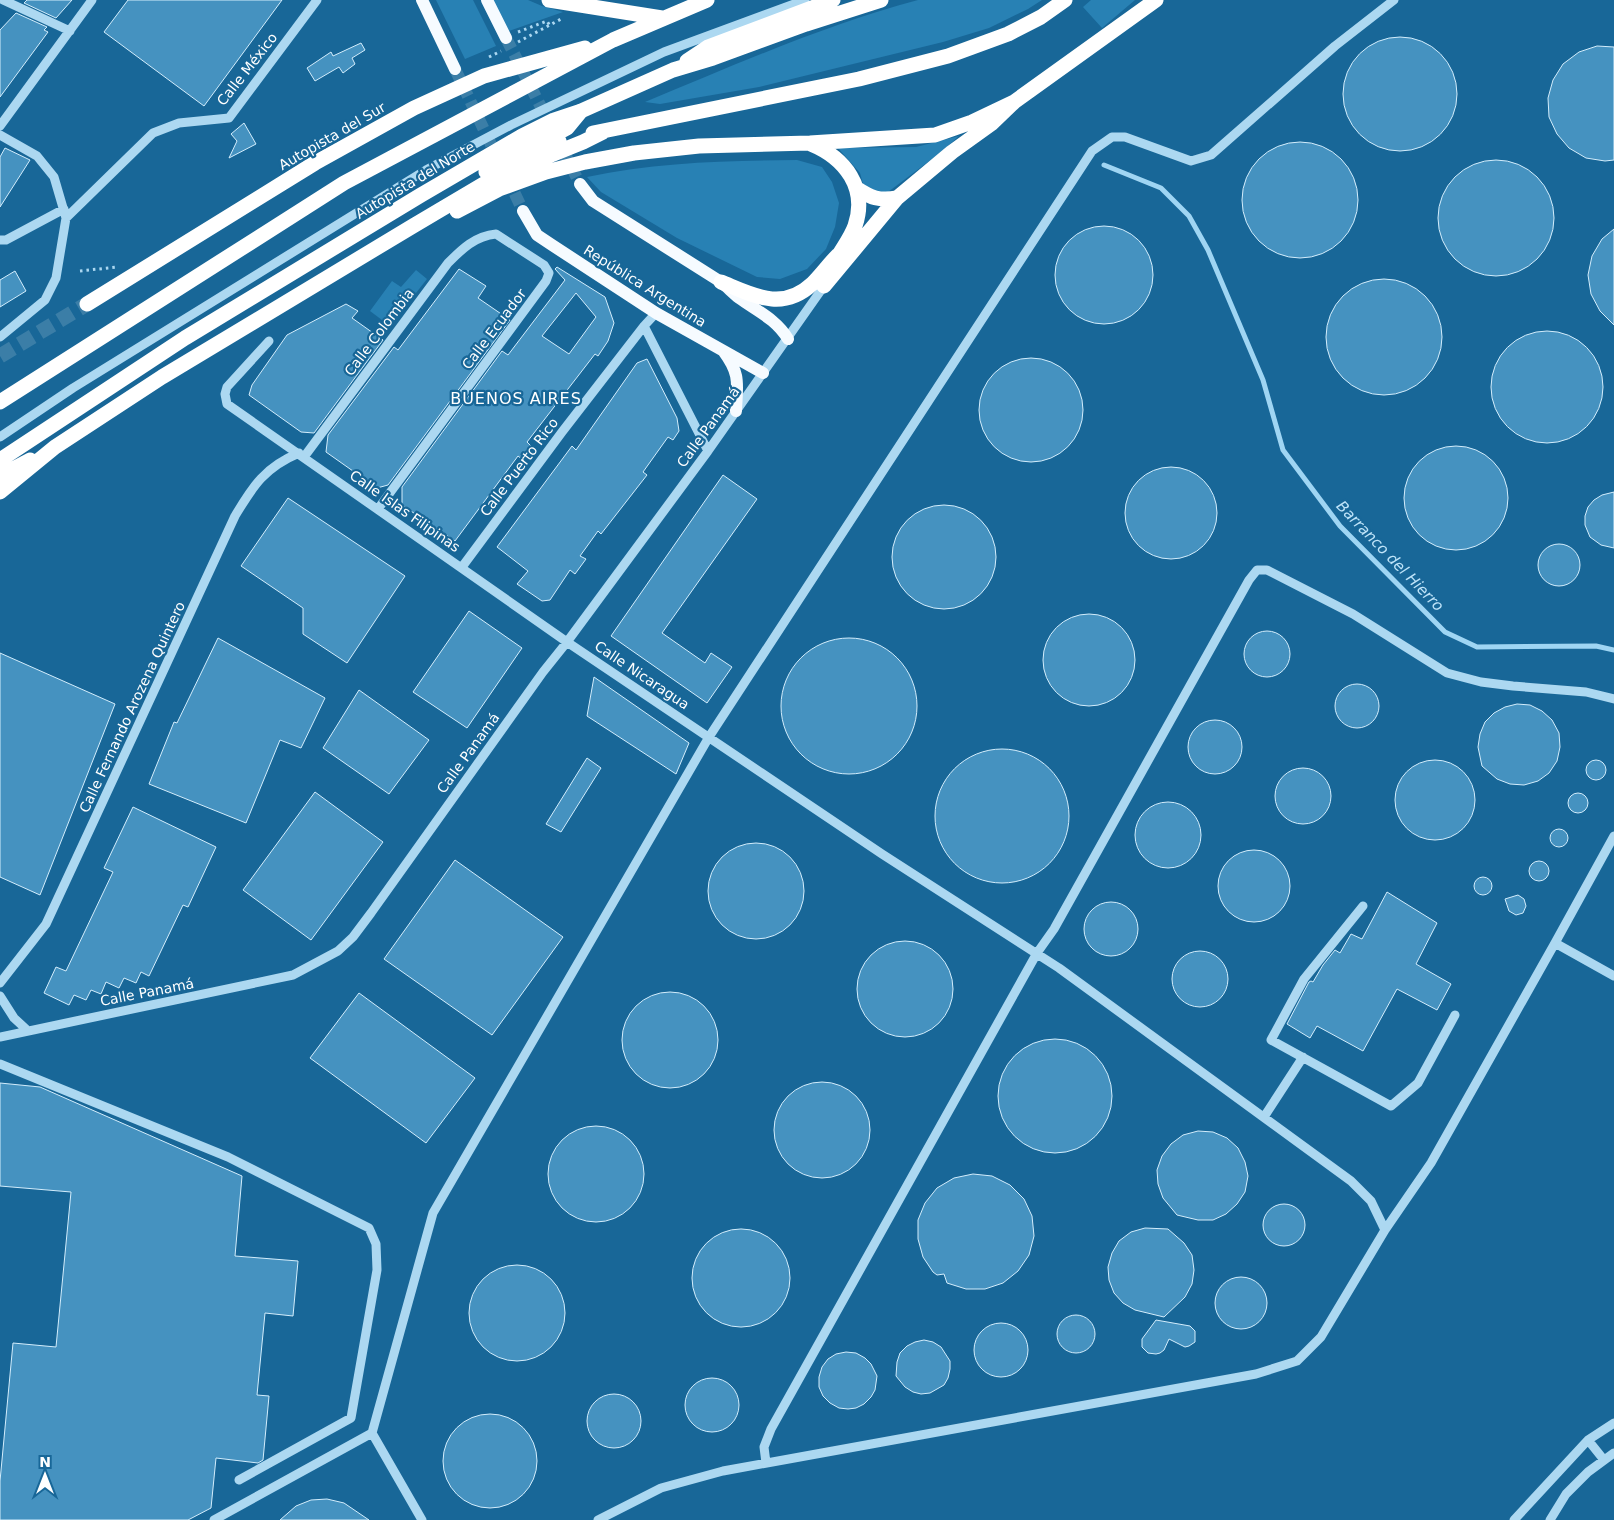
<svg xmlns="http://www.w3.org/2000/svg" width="1614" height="1520" viewBox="0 0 1614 1520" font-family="'DejaVu Sans',sans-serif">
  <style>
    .green { fill: #2881b4 }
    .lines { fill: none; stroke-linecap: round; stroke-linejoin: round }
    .stream { stroke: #9fd5f3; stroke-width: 5 }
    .building { fill: #4592c0; stroke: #d3edfc; fill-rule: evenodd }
    .major-tunnel { stroke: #3b7ea7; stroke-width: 12; stroke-dasharray: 12 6; stroke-linecap: butt }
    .highway-tunnel { stroke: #3b7ea7; stroke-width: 15; stroke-dasharray: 15 8; stroke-linecap: butt }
    .path { stroke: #acd8f1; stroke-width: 3; stroke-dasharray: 2.5 4; stroke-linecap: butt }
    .minor { stroke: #acd8f1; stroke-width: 9 }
    .major { stroke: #f6fbff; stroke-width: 12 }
    .highway { stroke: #fff; stroke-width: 15 }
    .labels { text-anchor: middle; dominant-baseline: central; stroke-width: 4.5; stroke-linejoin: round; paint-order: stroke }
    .street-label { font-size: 14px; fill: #fff; stroke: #186798 }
    .water-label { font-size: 15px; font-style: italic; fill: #bfe4f9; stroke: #186798 }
    .quarter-label { font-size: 16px; letter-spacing: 1px; fill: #fff; stroke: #186798 }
  </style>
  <rect width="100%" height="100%" fill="#186798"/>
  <path class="green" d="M436 0H473L496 46 465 59Z
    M493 0H528L542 6 563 12 509 31Z
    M918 0H1042L1028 9 989 28 943 42 759 87 660 104 645 102C735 65 824 25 918 0Z
    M1091 0H1135L1102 28 1083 7Z
    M959 136 940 153 888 192H874L863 184 860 173 838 148 916 147Z
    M797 160 822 167 832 182 839 203 835 227 826 249 807 269 780 279 757 277 677 238 601 192 587 177C657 162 726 161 797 160Z
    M416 270 427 279 390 326 370 311 392 281 401 287Z"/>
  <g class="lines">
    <path class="stream" d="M1104 165 1161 188 1189 216 1208 250 1263 380 1283 450 1340 526 1445 632 1477 647 1596 646 1614 650"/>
  </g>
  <path class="building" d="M27 0H72L56 18 24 3Z
    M128 0H282L204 106 104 32Z
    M16 13 47 27 44 30 48 32 0 97V30Z
    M1343 94a57 57 0 1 1 114 0a57 57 0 1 1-114 0Z
    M361 43 365 50 352 58 355 64 343 73 339 67 315 81 307 68 331 52 333 56Z
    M1597 46 1614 47V160L1605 161 1586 158 1569 148 1557 134 1549 117 1548 98 1553 80 1563 64 1579 52Z
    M244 123 256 144 229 158 237 141 231 134Z
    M1242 200a58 58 0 1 1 116 0a58 58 0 1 1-116 0Z
    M5 148 30 160 0 207V157Z
    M1438 218a58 58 0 1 1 116 0a58 58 0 1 1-116 0Z
    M1055 275a49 49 0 1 1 98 0a49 49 0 1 1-98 0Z
    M1614 229V325L1600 311 1591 294 1588 275 1592 256 1602 239Z
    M557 267 605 297 614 323 608 341 598 356 595 354 527 442 531 446 523 460 518 456 455 541 402 505V487L502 351 508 355 565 280 555 269ZM576 293 596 317 569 354 542 336Z
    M459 269 486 286 478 298 510 320 388 485 377 488 326 452 328 435 394 347 398 350Z
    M15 271 26 291 0 307V280Z
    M1326 337a58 58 0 1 1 116 0a58 58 0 1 1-116 0Z
    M346 304 358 311 352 318 383 340 314 433 301 432 249 395 252 385 287 335Z
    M1491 387a56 56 0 1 1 112 0a56 56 0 1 1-112 0Z
    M979 410a52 52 0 1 1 104 0a52 52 0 1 1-104 0Z
    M647 359 677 418 679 431 673 440 668 437 643 472 647 475 601 534 598 531 580 556 586 559 575 574 570 570 550 600 542 601 517 584 528 571 497 547 572 446 576 450 637 363Z
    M1404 498a52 52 0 1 1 104 0a52 52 0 1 1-104 0Z
    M1125 513a46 46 0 1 1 92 0a46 46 0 1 1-92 0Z
    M723 475 757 499 662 633 705 663 711 653 732 667 707 703 611 636Z
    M1614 492V548L1601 545 1590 537 1585 525V516L1588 507 1594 500 1602 495Z
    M288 498 405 576 347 663 303 634V608L241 566Z
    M892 557a52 52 0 1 1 104 0a52 52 0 1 1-104 0Z
    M1538 565a21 21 0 1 1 42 0a21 21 0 1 1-42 0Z
    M469 611 522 648 467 728 413 692Z
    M1043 660a46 46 0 1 1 92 0a46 46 0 1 1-92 0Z
    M1244 654a23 23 0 1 1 46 0a23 23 0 1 1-46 0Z
    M781 706a68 68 0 1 1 136 0a68 68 0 1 1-136 0Z
    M218 638 325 698 301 748 280 740 246 823 149 784 174 722 177 723Z
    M0 653 115 704 40 895 0 877Z
    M594 677 689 743 676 774 587 716Z
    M1335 706a22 22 0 1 1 44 0a22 22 0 1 1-44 0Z
    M359 690 429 740 389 794 323 748Z
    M1517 704 1530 705 1542 711 1552 720 1559 733 1560 747 1557 761 1549 773 1538 781 1524 785 1510 784 1497 779 1482 766 1478 747 1480 734 1485 722 1494 713 1505 707Z
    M1188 747a27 27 0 1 1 54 0a27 27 0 1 1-54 0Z
    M935 816a67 67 0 1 1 134 0a67 67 0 1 1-134 0Z
    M587 758 601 768 561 832 546 824Z
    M1395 800a40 40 0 1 1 80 0a40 40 0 1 1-80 0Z
    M1586 770a10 10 0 1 1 20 0a10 10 0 1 1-20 0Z
    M1275 796a28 28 0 1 1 56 0a28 28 0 1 1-56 0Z
    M315 792 383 842 311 940 243 890Z
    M1568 803a10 10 0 1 1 20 0a10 10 0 1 1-20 0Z
    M1135 835a33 33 0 1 1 66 0a33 33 0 1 1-66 0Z
    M133 807 216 847 188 907 183 905 149 976 141 972 136 983 124 978 119 988 106 982 101 994 91 990 86 1000 74 995 69 1005 44 993 56 967 66 971 113 872 104 868Z
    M1550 838a9 9 0 1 1 18 0a9 9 0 1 1-18 0Z
    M708 891a48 48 0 1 1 96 0a48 48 0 1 1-96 0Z
    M1218 886a36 36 0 1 1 72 0a36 36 0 1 1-72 0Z
    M455 860 563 937 492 1035 384 959Z
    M1529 871a10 10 0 1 1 20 0a10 10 0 1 1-20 0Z
    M1474 886a9 9 0 1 1 18 0a9 9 0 1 1-18 0Z
    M1387 892 1437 923 1416 964 1451 984 1437 1010 1397 989 1363 1051 1317 1026 1310 1038 1287 1024 1309 982 1311 981 1313 982 1323 965 1335 950 1340 953 1351 934 1362 939Z
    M1518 895 1524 899 1526 906 1523 913 1516 915 1509 911 1505 899Z
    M1084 929a27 27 0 1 1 54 0a27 27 0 1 1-54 0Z
    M857 989a48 48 0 1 1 96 0a48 48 0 1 1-96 0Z
    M1172 979a28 28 0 1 1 56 0a28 28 0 1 1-56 0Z
    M622 1040a48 48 0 1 1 96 0a48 48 0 1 1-96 0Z
    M359 993 475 1078 426 1143 310 1058Z
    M998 1096a57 57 0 1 1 114 0a57 57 0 1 1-114 0Z
    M774 1130a48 48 0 1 1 96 0a48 48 0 1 1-96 0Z
    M0 1083 40 1087 242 1176 235 1256 298 1261 293 1316 265 1313 257 1395 269 1396 263 1460 258 1463 216 1458 211 1508 188 1520H0V1481L13 1343 56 1347 71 1192 0 1186Z
    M548 1174a48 48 0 1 1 96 0a48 48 0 1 1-96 0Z
    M1198 1131 1213 1132 1227 1138 1238 1148 1245 1162 1248 1176 1245 1192 1237 1204 1226 1214 1213 1220H1198L1177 1215 1163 1198 1158 1184 1157 1170 1162 1156 1171 1144 1183 1135Z
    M973 1174 992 1176 1010 1185 1024 1199 1032 1216 1034 1236 1029 1255 1018 1271 1003 1283 985 1289H966L947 1283 944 1274 937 1275 933 1272 923 1257 918 1239V1220L925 1203 937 1188 954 1178Z
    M1263 1225a21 21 0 1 1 42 0a21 21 0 1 1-42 0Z
    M1145 1228 1168 1229 1184 1243 1192 1255 1194 1270 1192 1284 1185 1297 1164 1317 1135 1310 1123 1303 1114 1293 1109 1280 1108 1267 1112 1253 1119 1241 1131 1232Z
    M692 1278a49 49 0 1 1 98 0a49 49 0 1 1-98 0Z
    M469 1313a48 48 0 1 1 96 0a48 48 0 1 1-96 0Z
    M1215 1303a26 26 0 1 1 52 0a26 26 0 1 1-52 0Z
    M1057 1334a19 19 0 1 1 38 0a19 19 0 1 1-38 0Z
    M1156 1320 1190 1326 1195 1331V1342L1189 1346 1185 1347 1169 1339 1164 1350 1160 1353 1156 1354 1148 1353 1142 1347V1339Z
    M974 1350a27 27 0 1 1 54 0a27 27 0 1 1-54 0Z
    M924 1340 933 1342 941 1347 950 1361V1369L948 1378 944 1385 930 1393 921 1394 913 1392 905 1387 896 1376 897 1362 900 1353 907 1346 915 1342Z
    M846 1352 856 1353 865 1358 871 1364 877 1376 875 1390 871 1397 864 1404 856 1408 848 1409 839 1408 830 1403 823 1396 819 1387V1377L822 1367 828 1359 836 1354Z
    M685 1405a27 27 0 1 1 54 0a27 27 0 1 1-54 0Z
    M587 1421a27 27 0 1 1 54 0a27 27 0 1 1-54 0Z
    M443 1461a47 47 0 1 1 94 0a47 47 0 1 1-94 0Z
    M327 1499 344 1503 369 1520H280L296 1506 311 1500Z"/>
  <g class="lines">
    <path class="major-tunnel" d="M506 38 580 184
      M455 69 498 159
      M507 177 523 211"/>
    <path class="highway-tunnel" d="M0 356 87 304"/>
    <path class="path" d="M518 32 547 21 550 26
      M518 42 563 18
      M489 57 501 51
      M80 271 117 267"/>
    <path class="minor" d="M3 0 70 31
      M0 126 92 0
      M0 135 37 156 54 177 66 218 56 278 45 300 0 337
      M66 218 153 133 179 123 229 118 317 0
      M0 240H6L64 209
      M644 326 708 451
      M269 341 227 387 225 394 227 404 567 642 882 854 1059 968 1351 1181 1371 1201 1385 1230 1321 1337 1297 1361 1256 1374 723 1471 661 1488 598 1520
      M0 437 73 388 426 170 511 125 664 52 805 0
      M304 457 448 263C462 249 475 236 496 234L544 265 549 273 546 281 378 509
      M462 567 562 432 644 326 656 313
      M1363 906 1304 979 1271 1040 1391 1106 1418 1083 1455 1015
      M1555 943 1614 976
      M0 983 46 924 235 516C253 486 265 467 299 453
      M0 996 14 1018 27 1030
      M0 1037 293 975 338 951 353 937 371 913 543 672 567 642 708 451 824 286
      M0 1064 228 1157 369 1228 376 1244 377 1270 351 1418 239 1480
      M1264 1117 1303 1057
      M1385 1230 1431 1163 1555 943 1614 836
      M372 1433 422 1520
      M1588 1440 1604 1460
      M766 1463 764 1447 771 1429 1037 953 1054 929 1249 580 1257 570H1267L1353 614 1447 673 1481 682 1513 686 1586 692 1614 699
      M214 1520 372 1433 433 1213 709 737 1092 151 1112 137H1125L1191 161 1211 155 1335 46 1394 0
      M1514 1520 1588 1440 1614 1423
      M1550 1520 1566 1494 1588 1472 1614 1453"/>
    <path class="major" d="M422 0 455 69
      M487 0 506 38
      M580 184 593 201 721 282C727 287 733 293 739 298 757 311 776 319 788 339
      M523 211 537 235 552 245 656 313 763 373
      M724 352C741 375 737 384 736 411"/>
    <path class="highway" d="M549 0 662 18
      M687 61 708 47 833 0
      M593 133 859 79 948 56 1008 34 1041 17 1065 0
      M811 144C845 158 868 188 855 226 850 240 840 251 834 264
      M519 154 559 141
      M486 172 567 128 581 111
      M856 188C871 198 879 201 897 198
      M457 211 499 189 546 172 585 162 634 153 699 146 810 143 935 135 972 122 1014 102
      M721 282C753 295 782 312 812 284 821 275 829 264 838 255
      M824 286 897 198 952 152 991 124 1014 102 1156 0
      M87 304 315 163 414 108 484 76 585 48
      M0 402 344 183 613 40 707 0
      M0 460 185 338 421 195 522 136 554 120 581 111 673 70 713 58 806 24 881 0
      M0 476 30 460
      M0 492 55 447 162 377 413 226 494 178 583 142 603 132"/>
  </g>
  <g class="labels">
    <g class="street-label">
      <text transform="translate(247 69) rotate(-52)">Calle México</text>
      <text transform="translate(332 136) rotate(-30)">Autopista del Sur</text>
      <text transform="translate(415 180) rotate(-31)">Autopista del Norte</text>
      <text transform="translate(645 286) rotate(32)">República Argentina</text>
      <text transform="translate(494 329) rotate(-53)">Calle Ecuador</text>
      <text transform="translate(379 332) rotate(-53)">Calle Colombia</text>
      <text transform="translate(708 427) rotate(-54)">Calle Panamá</text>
      <text transform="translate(519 467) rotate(-53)">Calle Puerto Rico</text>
      <text transform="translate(405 511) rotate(35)">Calle Islas Filipinas</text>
      <text transform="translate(642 675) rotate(34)">Calle Nicaragua</text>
      <text transform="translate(132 707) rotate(-65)">Calle Fernando Arozena Quintero</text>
      <text transform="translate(468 753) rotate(-54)">Calle Panamá</text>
      <text transform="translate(147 992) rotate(-11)">Calle Panamá</text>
    </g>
    <g class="water-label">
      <text transform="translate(1390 556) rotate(46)">Barranco del Hierro</text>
    </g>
    <g class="quarter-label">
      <text x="516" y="398">BUENOS AIRES</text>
    </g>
  </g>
  <g transform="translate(45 1475)" stroke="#186798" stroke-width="4" paint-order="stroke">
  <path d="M0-4L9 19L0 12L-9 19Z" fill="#ffffff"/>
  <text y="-8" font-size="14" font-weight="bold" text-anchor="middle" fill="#ffffff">N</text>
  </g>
</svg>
